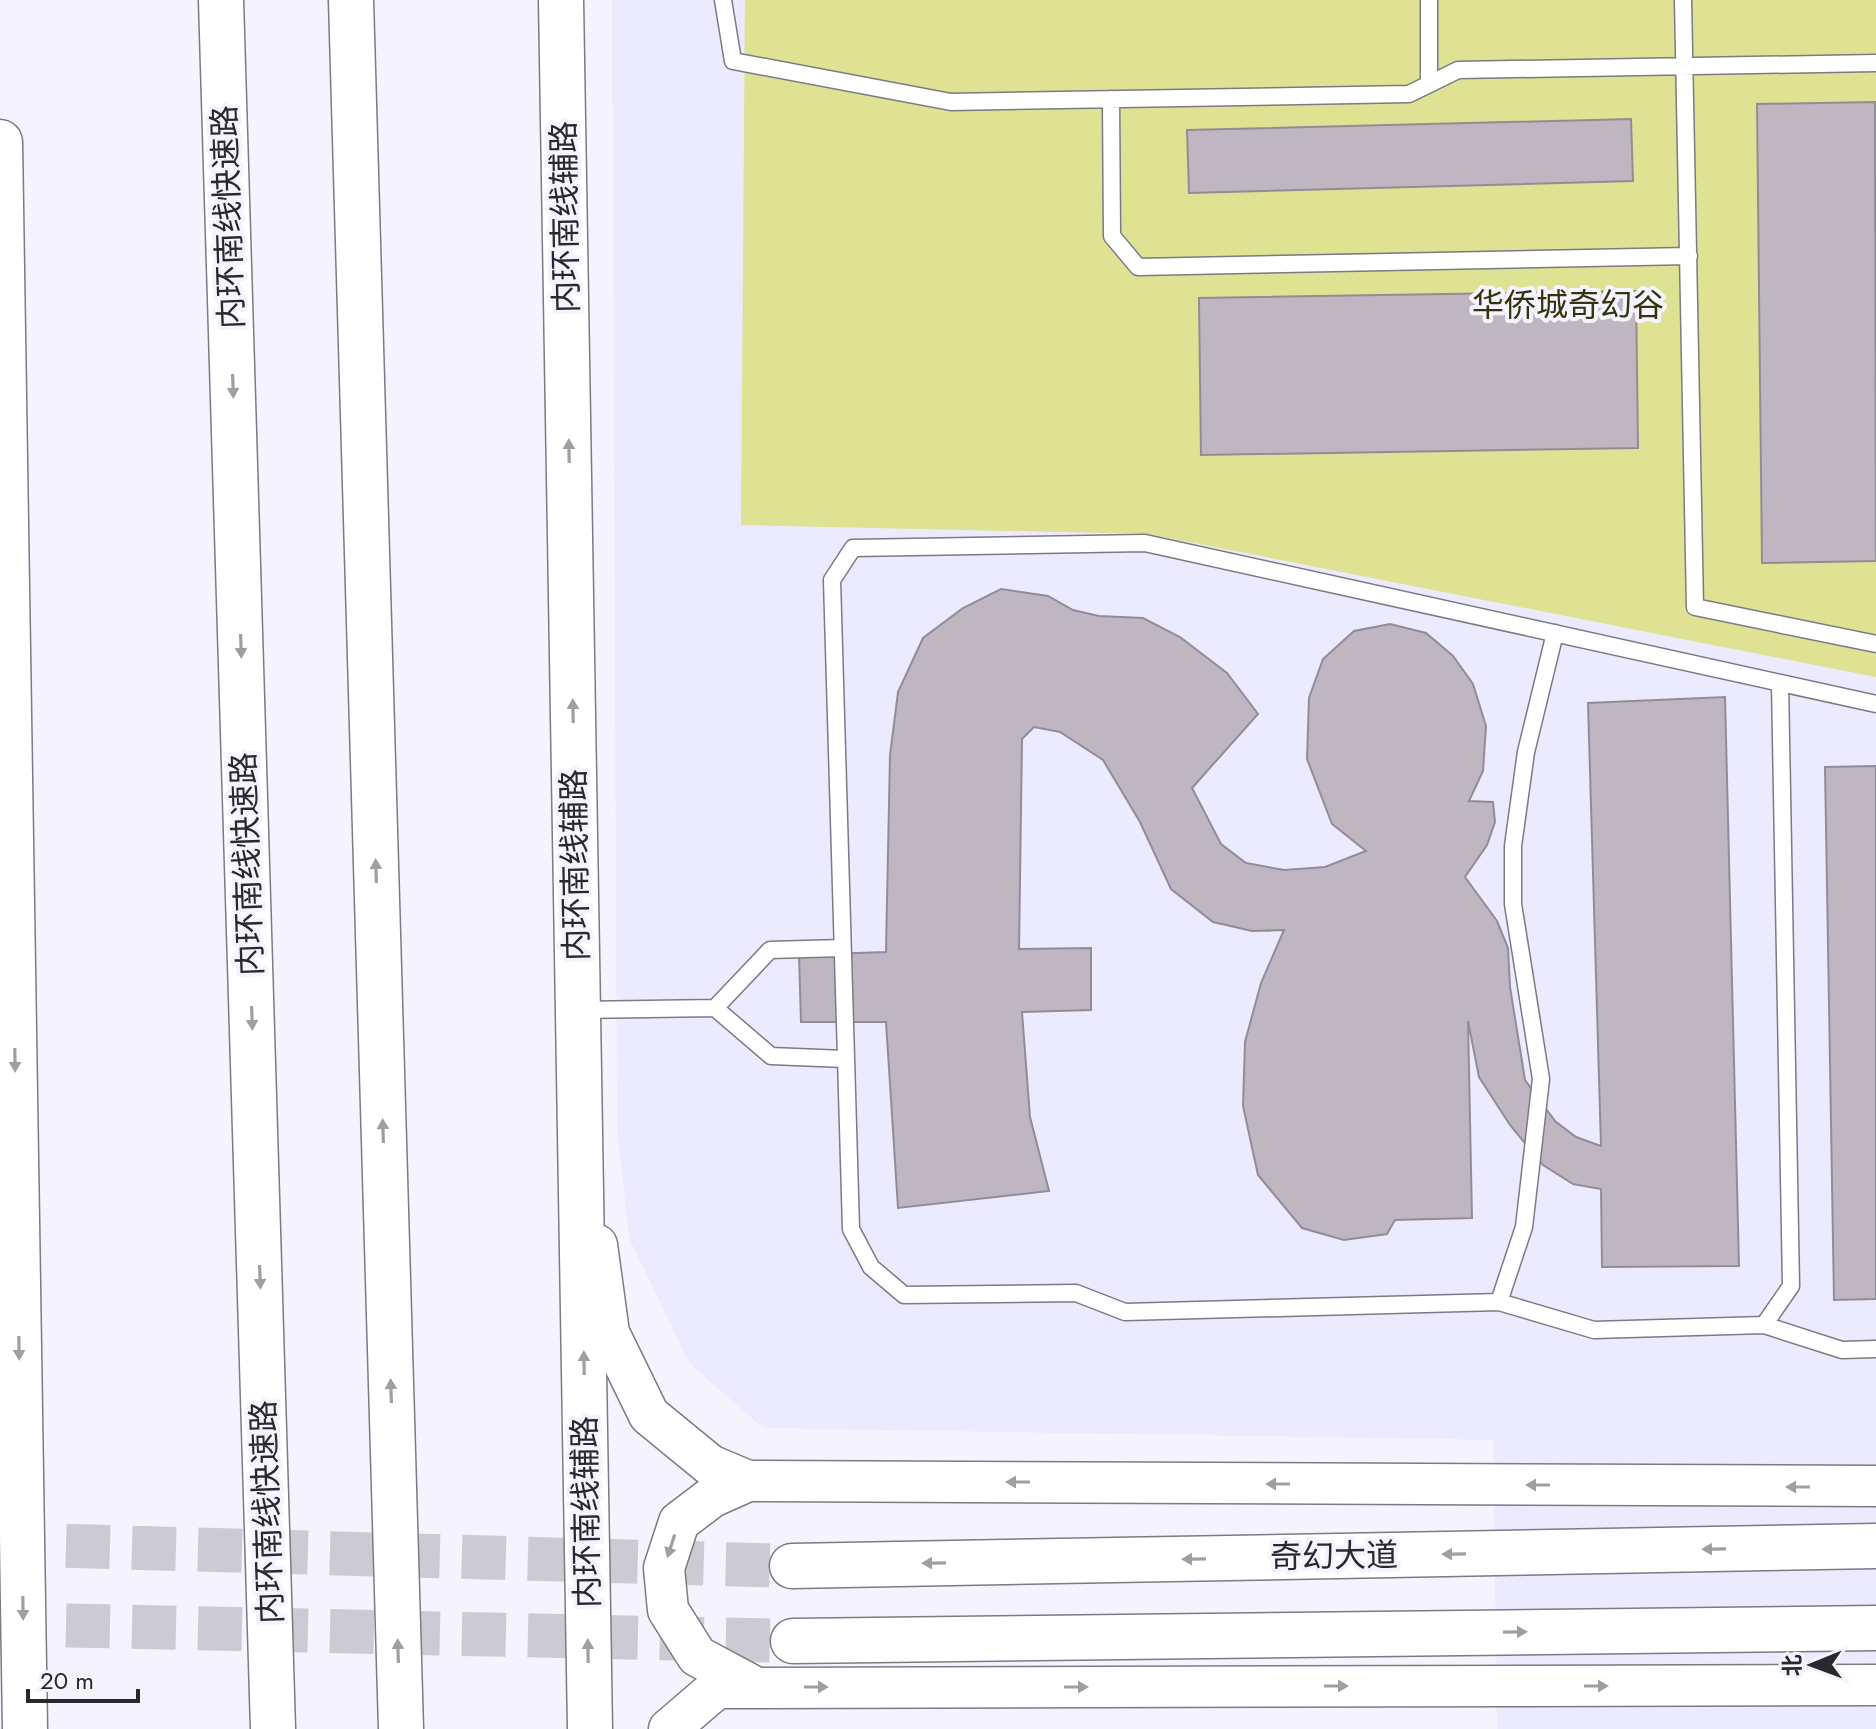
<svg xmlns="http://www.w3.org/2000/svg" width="1876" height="1729" viewBox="0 0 1876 1729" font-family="Jost,'Noto Sans SC',sans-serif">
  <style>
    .built { fill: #eceafe }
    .green { fill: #dee292 }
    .building { fill: #beb7c2; stroke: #928c96; stroke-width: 2 }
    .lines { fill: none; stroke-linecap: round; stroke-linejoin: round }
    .secondary-tunnel { stroke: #cccbd4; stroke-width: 44; stroke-dasharray: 44 22; stroke-linecap: butt }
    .service-casing { stroke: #7b7a85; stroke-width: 19 }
    .tertiary-casing { stroke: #7b7a85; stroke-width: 43 }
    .secondary-casing { stroke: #7b7a85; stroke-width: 47 }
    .primary-casing { stroke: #7b7a85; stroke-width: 47 }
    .trunk-casing { stroke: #7b7a85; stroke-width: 47 }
    .service { stroke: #fff; stroke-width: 16 }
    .tertiary { stroke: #fff; stroke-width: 40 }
    .secondary { stroke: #fff; stroke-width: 44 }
    .primary { stroke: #fff; stroke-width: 44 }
    .trunk { stroke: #fff; stroke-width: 44 }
    .oneway { fill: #9f9fa0 }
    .labels { text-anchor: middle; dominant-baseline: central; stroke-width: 8; stroke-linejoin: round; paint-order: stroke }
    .street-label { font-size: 32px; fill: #29292d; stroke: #f5f4fe }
    .park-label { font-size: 32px; fill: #33340d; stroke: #f5f4fe }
  </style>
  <rect width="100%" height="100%" fill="#f5f4fe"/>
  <path class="built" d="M612 0H1876V1729H1497L1493 1440 763 1428 690 1364 629 1238 617 1127Z"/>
  <path class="green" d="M745 0H1876V677L1148 534 741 525Z"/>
  <path class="building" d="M1875 102 1876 561 1762 563 1757 104Z
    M1631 119 1633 181 1189 193 1187 130Z
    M1636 291 1638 448 1201 455 1199 298Z
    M1001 589 1048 596 1073 610 1099 616 1143 618 1180 637 1227 673 1258 714 1192 788 1221 844 1246 863 1284 870 1325 867 1366 851 1332 824 1307 759 1309 698 1323 659 1354 631 1390 624 1426 633 1453 656 1473 684 1486 726 1483 771 1469 801 1493 802 1495 822 1487 845 1465 877 1497 921 1508 948 1510 987 1525 1080 1555 1121 1576 1137 1601 1146 1588 703 1725 697 1739 1266 1602 1267 1601 1189 1573 1184 1543 1165 1510 1125 1479 1077 1468 1021 1472 1218 1395 1220 1387 1234 1344 1240 1302 1228 1258 1175 1243 1106 1245 1042 1261 983 1284 930 1252 931 1213 922 1171 889 1140 822 1103 760 1060 732 1034 727 1022 739 1019 949 1091 948V1010L1022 1012 1030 1117 1049 1191 898 1208 886 1022H801L799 955 886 952 890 755 898 692 923 638 963 608Z
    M1876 766V1299L1834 1300 1825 767Z"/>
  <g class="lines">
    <path class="secondary-tunnel" d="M0 1544 792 1566
      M0 1624 793 1641"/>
    <g class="service-casing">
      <path id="service" d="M723 0 733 61 951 102 1409 94 1458 70 1876 63
        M1429 0V83
        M1683 0 1695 607 1876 644
        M1111 99 1112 236 1138 267 1689 256
        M1876 704 1145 543 853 548 832 580 851 1229 871 1267 904 1295 1076 1293 1125 1312 1499 1302 1594 1330 1764 1325 1842 1350 1876 1349
        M842 948 770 950 715 1008 771 1056 845 1059
        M580 1010 715 1008
        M1499 1302 1524 1227 1541 1079 1513 904V846L1526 752 1555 633
        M1764 1325 1791 1286 1780 683"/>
    </g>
    <g class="tertiary-casing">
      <path id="tertiary" d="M597 1245 609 1333 649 1415 710 1465 748 1481 1876 1486
        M748 1481 712 1497 679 1522 664 1568 668 1610 697 1656 755 1687
        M669 1729 717 1688 1876 1685"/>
    </g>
    <g class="secondary-casing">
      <path id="secondary" d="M792 1566 1876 1546
        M793 1641 1876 1628"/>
    </g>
    <g class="primary-casing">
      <path id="primary" d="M561 0 590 1729
        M0 142 25 1729"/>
    </g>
    <g class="trunk-casing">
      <path id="trunk" d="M221 0 273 1729
        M351 0 401 1729"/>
    </g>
    <use href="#service" class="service"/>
    <use href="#tertiary" class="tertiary"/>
    <use href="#secondary" class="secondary"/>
    <use href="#primary" class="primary"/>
    <use href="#trunk" class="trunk"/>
  </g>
  <defs><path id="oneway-solid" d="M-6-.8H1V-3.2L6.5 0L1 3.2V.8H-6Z" transform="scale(2)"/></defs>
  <g class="oneway">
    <use href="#oneway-solid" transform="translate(233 386) rotate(88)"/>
    <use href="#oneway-solid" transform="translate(569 451) rotate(-91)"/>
    <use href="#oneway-solid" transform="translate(241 646) rotate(88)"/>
    <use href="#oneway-solid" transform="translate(573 711) rotate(-91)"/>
    <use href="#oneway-solid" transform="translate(376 871) rotate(-92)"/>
    <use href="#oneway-solid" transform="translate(252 1018) rotate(88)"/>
    <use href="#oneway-solid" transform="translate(15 1060) rotate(89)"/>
    <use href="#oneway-solid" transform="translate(383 1131) rotate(-92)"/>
    <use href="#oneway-solid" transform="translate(260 1277) rotate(88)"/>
    <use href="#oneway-solid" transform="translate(19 1348) rotate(89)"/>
    <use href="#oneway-solid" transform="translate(584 1363) rotate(-91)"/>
    <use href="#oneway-solid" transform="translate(391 1391) rotate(-92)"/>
    <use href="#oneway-solid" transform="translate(1018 1482) rotate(-180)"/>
    <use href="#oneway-solid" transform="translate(1278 1484) rotate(-180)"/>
    <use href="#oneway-solid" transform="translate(1538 1485) rotate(-180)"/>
    <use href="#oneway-solid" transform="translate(1798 1487) rotate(-180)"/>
    <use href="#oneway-solid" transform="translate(671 1546) rotate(108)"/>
    <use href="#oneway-solid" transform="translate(1714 1549) rotate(179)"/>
    <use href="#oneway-solid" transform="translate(1454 1554) rotate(179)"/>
    <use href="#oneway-solid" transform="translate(1194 1559) rotate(179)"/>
    <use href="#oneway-solid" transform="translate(934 1563) rotate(179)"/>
    <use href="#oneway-solid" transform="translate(23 1608) rotate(89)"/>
    <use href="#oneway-solid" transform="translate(1515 1632) rotate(-1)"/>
    <use href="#oneway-solid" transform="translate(398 1651) rotate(-92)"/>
    <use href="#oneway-solid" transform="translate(588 1651) rotate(-91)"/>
    <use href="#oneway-solid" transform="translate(1336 1686)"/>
    <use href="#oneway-solid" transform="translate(1596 1686)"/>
    <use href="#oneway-solid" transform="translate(816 1687)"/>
    <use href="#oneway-solid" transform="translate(1076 1687)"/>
  </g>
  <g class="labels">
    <g class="street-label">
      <text transform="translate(228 217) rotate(-92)">内环南线快速路</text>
      <text transform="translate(565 217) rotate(-91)">内环南线辅路</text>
      <text transform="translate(247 864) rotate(-92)">内环南线快速路</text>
      <text transform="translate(575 865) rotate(-91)">内环南线辅路</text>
      <text transform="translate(267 1512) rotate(-92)">内环南线快速路</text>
      <text transform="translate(586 1512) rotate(-91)">内环南线辅路</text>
      <text transform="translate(1334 1556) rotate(-1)">奇幻大道</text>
    </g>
    <g class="park-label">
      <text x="1568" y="305">华侨城奇幻谷</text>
    </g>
  </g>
  <g transform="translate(1812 1665) rotate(269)" stroke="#f5f4fe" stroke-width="6" paint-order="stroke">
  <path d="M0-6L14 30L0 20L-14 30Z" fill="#29292d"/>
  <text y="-12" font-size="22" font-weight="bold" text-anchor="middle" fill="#29292d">北</text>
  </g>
  <path d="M28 1689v12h110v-12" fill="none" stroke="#29292d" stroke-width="4"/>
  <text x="40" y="1689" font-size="24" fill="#29292d" stroke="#f5f4fe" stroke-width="6" paint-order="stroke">20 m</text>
</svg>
